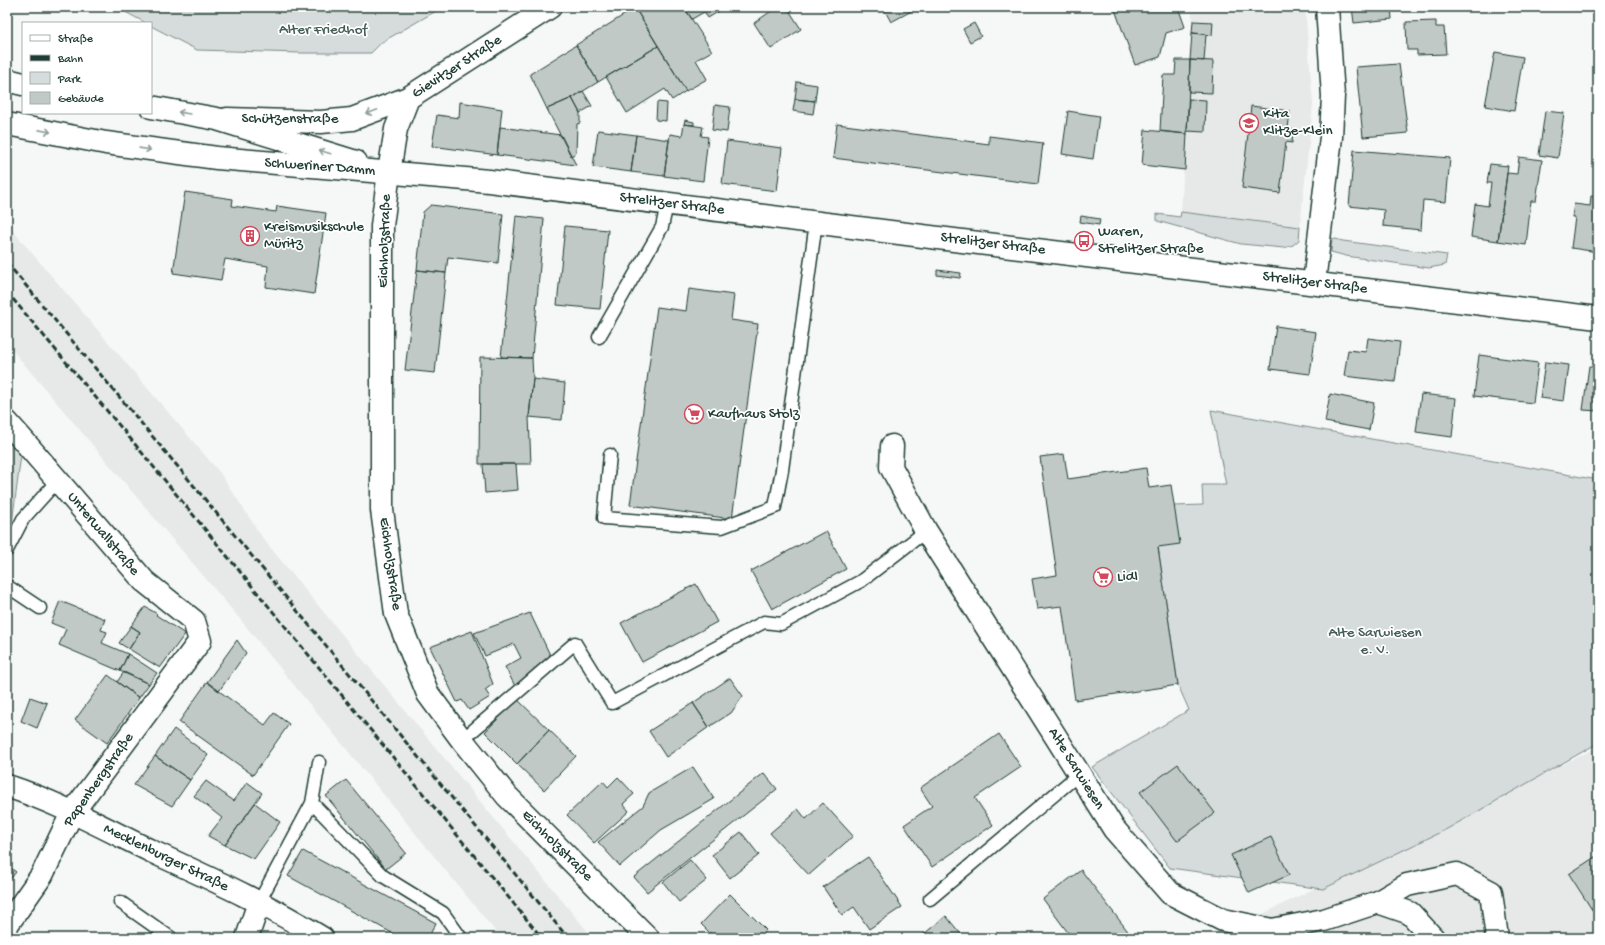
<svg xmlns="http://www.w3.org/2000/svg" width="1605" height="945" viewBox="0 0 1605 945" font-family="'Gochi Hand',sans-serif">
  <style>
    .built { fill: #e6e9e8 }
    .green { fill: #d6dcdb; stroke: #7a8c88 }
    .building { fill: #c0c9c6; stroke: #1f3d34 }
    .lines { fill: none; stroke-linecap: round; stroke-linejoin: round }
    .lane-casing { stroke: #1f3d34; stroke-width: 15 }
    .street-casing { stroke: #1f3d34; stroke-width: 25 }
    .secondary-casing { stroke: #1f3d34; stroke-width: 25 }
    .primary-casing { stroke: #1f3d34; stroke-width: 25 }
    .lane { stroke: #fff; stroke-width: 12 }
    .street { stroke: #fff; stroke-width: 22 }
    .secondary { stroke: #fff; stroke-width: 22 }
    .primary { stroke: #fff; stroke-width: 22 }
    .rail { stroke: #1f3d34; stroke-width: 3; stroke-dasharray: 6 3; stroke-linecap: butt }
    .oneway { stroke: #8f9e9a }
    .labels { text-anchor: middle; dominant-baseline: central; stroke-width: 3.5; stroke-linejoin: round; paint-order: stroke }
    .park-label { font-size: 15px; fill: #445d55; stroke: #fff }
    .street-label { font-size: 15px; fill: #1f3d34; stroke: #fff }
    .poi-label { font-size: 15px; fill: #1f3d34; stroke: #fff; text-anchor: start }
  </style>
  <rect width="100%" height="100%" fill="#f6f7f7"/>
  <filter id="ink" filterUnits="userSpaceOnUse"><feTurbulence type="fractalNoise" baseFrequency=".025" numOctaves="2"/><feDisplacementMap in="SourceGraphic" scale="8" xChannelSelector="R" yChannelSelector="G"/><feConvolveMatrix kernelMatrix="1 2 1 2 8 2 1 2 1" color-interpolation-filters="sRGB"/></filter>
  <g filter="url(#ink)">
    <path class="built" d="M1191 7H1305L1313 104 1300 227 1181 212 1193 21Z
      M7 224 220 473 264 540 593 938H501L240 619 7 344Z
      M1598 747V938H1215Z"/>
    <path class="green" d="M116 7H443L382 42 371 53H301L197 50 151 26V23H146Z
      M1181 212 1300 227 1299 240 1293 245 1284 248 1241 244 1157 221V214L1180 217Z
      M1332 238 1343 241 1447 255 1445 265 1429 268 1346 256 1331 252Z
      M1211 410 1598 480V743L1447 829 1323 889 1170 868 1092 767 1189 710 1178 685 1158 547 1174 506 1203 505 1202 485H1226Z
      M7 422 23 440 7 561Z"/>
    <path class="building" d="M638 7H684L712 51 696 60 707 79 686 91 635 8Z
      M684 7H702L704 12 692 19Z
      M702 7H726L708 18Z
      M777 7H787L801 29 771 49 754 23Z
      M883 7H919L891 22Z
      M1114 7H1178L1185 27 1166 33 1160 57 1135 65Z
      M1352 7H1391L1392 19 1354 23Z
      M635 8 658 46 598 82 576 45Z
      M1193 21 1213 22 1212 35 1192 33Z
      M1436 21V27H1444L1446 54 1417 55V50H1407L1406 22Z
      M974 23 981 36 970 42 963 29Z
      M1192 33 1206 34 1204 61 1190 60Z
      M576 45 598 82 572 98 547 109 530 74Z
      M658 46 686 91 672 100 665 89 627 113 606 77Z
      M1495 52 1523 57 1514 111 1485 106Z
      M1176 60H1190L1187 134 1160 131 1163 75H1175Z
      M1190 60 1213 61 1212 93 1189 92Z
      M1399 64 1408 133 1363 137 1356 67Z
      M797 82 817 85 815 101 795 99Z
      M583 91 592 106 580 113 572 98Z
      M572 98 580 113V123L577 124 576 153 571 156 547 109Z
      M795 99 815 101 813 114 793 111Z
      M1189 99 1206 100 1205 132 1187 131Z
      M460 102 502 109 497 155 432 146 437 115 459 118Z
      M657 102 667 103 666 121 656 120Z
      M715 105 730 107 727 132 712 130Z
      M1251 106 1290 111 1288 129 1293 130 1292 143 1286 142 1280 193 1242 188Z
      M1068 111 1099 116 1093 159 1062 154Z
      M1545 111 1564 113 1558 158 1539 155Z
      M685 120 694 122V125L684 124Z
      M684 124 703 127 701 136 708 137 703 181 664 176 670 134 682 136Z
      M837 124 989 144V136L1043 143 1038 184 833 158Z
      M500 127 561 135 576 165 497 155Z
      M598 130 636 135 631 172 593 167Z
      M1145 130 1187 134 1185 170 1142 165Z
      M636 135 669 140 664 176 631 172Z
      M727 141 782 148 777 191 722 184Z
      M1354 150 1450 158 1446 202 1423 200 1421 230 1383 226 1384 210 1349 206Z
      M1519 157 1542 160 1536 201H1531L1526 245 1498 241 1507 173 1517 174Z
      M1490 164 1508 166 1498 241 1471 237 1475 204 1488 206 1491 183H1487Z
      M185 192 233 199 232 206 276 212 277 206 326 213 314 294 266 287 268 266 225 259 221 280 173 273Z
      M1591 196 1598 197V252L1571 248 1575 217H1572L1574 204 1590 206Z
      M431 205 503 214 498 263 448 257 446 273 417 270 423 212Z
      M516 216 544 219 532 358 501 357Z
      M1081 216 1100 219 1099 225 1080 222Z
      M565 226 608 230 600 309 557 305Z
      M417 270 446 273 435 373 405 370Z
      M937 270 961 273 960 278 937 275Z
      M689 289 734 295 731 320 758 324 732 519 630 505 657 307 686 311Z
      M1276 326 1316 332 1310 374 1270 369Z
      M1368 338 1400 342 1395 382 1344 376 1348 350 1366 352Z
      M1479 355 1538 363 1533 403 1474 396Z
      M480 357 532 358 533 379 529 417 531 464H479Z
      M1545 362 1569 365 1564 401 1540 398Z
      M1589 366 1598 367V411L1583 410Z
      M533 379 565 383 562 420 529 417Z
      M1330 394 1374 403 1369 430 1325 422Z
      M1421 394 1456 398 1452 437 1416 432Z
      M1064 454 1068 479 1146 468 1149 488 1171 485 1180 544 1158 547 1178 685 1075 700 1062 606 1037 609 1032 579 1057 575 1040 457Z
      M483 464H516L518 490 485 493Z
      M826 531 846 569 772 609 751 571Z
      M696 584 717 622 642 662 621 623Z
      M60 601 105 619 101 630 107 632 102 643 128 654 120 671 59 645 66 629 51 623Z
      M145 607 154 612 157 614 156 615 185 634 160 668 129 649 140 632 131 626Z
      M530 613 551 657 515 686 505 667 521 658 514 644 485 656 474 633Z
      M131 626 140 632 129 649 119 643Z
      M472 631 493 684 485 690 490 697 469 710 462 700 457 702 430 647Z
      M237 640 246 653 219 691 207 682Z
      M128 654 157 673 149 684 120 671Z
      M124 672 149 684 139 698 117 682Z
      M108 675 139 698 107 743 75 720Z
      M730 678 743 696 731 713 709 727 693 703Z
      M207 682 265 725 274 713 289 724 253 775 179 722Z
      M30 697 47 703 37 728 21 721Z
      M517 699 549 730 517 764 485 732Z
      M693 703 709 727 666 757 649 731Z
      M174 729 208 755 190 780 155 756Z
      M549 730 576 756 544 790 517 764Z
      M999 734 1021 767 975 798 993 825 932 867 904 825 932 806 920 788Z
      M155 756 190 780 172 806 134 785Z
      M1178 764 1215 813 1177 841 1140 792Z
      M693 767 714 799 661 830 620 866 598 842 643 806 649 793Z
      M764 773 777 789 647 892 634 877Z
      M618 777 634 794 623 804 629 811 594 843 567 815 603 781 608 787Z
      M346 780 406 853 386 869 326 796Z
      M206 781 234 801 247 782 262 793 225 845 208 836 222 818 194 796Z
      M255 803 280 822 254 859 225 845Z
      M823 803 853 836 809 875 770 833 798 809 806 819Z
      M741 832 759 855 730 878 712 855Z
      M1271 837 1289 875 1249 893 1231 855Z
      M303 851 436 923 428 938H401L288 876Z
      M1598 855V919L1569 874Z
      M868 857 902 907 869 929 854 907 842 915 823 887Z
      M690 860 707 880 679 902 663 882Z
      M7 865 16 872 7 883Z
      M1081 870 1133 938H1072L1043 899Z
      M730 894 766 930 759 938H715L701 924Z
      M946 916 964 938H919Z
      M1386 933 1390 938H1380Z"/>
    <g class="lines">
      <g class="lane-casing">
        <path id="lane" d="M599 337 662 227 667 204
          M610 455 604 518 722 527 775 507 782 470 816 222
          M7 550 23 519 58 480
          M7 586 40 608
          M462 740 575 643 612 703 764 622 781 624 861 581 926 531
          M312 803 383 876 443 913 461 938
          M930 899 1079 774
          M120 902 171 938
          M259 902 312 803 319 762"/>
      </g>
      <g class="street-casing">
        <path id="street" d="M227 119 321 122 352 119 408 98
          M389 172 382 226V510L396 614 428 694 462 740 507 796 648 938
          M1314 283 1331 137 1333 96 1327 7
          M7 422 23 440 144 581 194 621 200 641 72 813 42 875 7 925
          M892 446 891 467 926 531 1114 829 1170 893 1223 920 1272 930 1324 920 1378 902 1407 885 1457 874 1491 892 1497 938
          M7 786C57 802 104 828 151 851 209 878 267 904 322 938
          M1378 902 1410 913 1433 938
          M247 938 259 902"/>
      </g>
      <g class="secondary-casing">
        <path id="secondary" d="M389 172 396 129 408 98 550 7"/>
      </g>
      <g class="primary-casing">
        <path id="primary" d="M7 80 23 84
          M151 107 217 119 356 162
          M7 124 106 143 217 158 489 181 954 240 1598 318"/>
      </g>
      <use href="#lane" class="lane"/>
      <use href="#street" class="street"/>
      <use href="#secondary" class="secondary"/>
      <use href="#primary" class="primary"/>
      <path class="rail" d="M7 263 189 480 568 938
        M7 292 129 437 542 938"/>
    </g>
    <defs><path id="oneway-shaft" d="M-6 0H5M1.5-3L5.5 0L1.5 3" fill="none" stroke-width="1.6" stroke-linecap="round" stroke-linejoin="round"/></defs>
    <g class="oneway">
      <use href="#oneway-shaft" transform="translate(372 112) rotate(159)"/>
      <use href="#oneway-shaft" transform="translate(184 113) rotate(-170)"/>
      <use href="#oneway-shaft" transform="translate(45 131) rotate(11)"/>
      <use href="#oneway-shaft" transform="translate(145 149) rotate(8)"/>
      <use href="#oneway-shaft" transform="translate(325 152) rotate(-163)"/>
    </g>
  </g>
  <defs>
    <g id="school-ring" transform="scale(1)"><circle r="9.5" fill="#fff" stroke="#d1495b" stroke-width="1.5"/><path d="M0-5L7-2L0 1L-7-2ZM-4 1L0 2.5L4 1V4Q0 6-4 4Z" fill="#d1495b"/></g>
    <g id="building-ring" transform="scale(1)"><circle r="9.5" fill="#fff" stroke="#d1495b" stroke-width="1.5"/><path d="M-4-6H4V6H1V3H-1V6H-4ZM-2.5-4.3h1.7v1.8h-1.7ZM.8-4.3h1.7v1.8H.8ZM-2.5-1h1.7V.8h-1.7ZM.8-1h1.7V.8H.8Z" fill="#d1495b"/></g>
    <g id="bus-ring" transform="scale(1)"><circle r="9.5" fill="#fff" stroke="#d1495b" stroke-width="1.5"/><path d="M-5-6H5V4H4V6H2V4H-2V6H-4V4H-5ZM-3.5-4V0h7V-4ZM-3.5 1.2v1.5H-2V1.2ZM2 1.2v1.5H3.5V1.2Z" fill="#d1495b"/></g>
    <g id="supermarket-ring" transform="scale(1)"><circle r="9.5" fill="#fff" stroke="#d1495b" stroke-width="1.5"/><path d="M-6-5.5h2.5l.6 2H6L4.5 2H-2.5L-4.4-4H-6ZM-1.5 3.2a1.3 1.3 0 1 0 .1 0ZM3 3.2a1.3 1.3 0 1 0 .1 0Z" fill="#d1495b"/></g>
  </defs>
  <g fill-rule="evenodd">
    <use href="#school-ring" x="1249" y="123"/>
    <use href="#building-ring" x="250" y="236"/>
    <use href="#bus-ring" x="1084" y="241"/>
    <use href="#supermarket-ring" x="694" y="414"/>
    <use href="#supermarket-ring" x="1103" y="577"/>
  </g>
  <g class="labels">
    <g class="park-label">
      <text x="323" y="30">Alter Friedhof</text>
      <text x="1375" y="633">Alte Sarwiesen<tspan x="1375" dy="17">e. V.</tspan></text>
    </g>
    <g class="street-label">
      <text transform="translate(457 67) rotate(-33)">Gievitzer Straße</text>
      <text x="290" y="119">Schützenstraße</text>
      <text transform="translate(320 167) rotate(4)">Schweriner Damm</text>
      <text transform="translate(672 204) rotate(7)">Strelitzer Straße</text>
      <text transform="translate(385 241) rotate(-88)">Eichholzstraße</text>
      <text transform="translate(993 244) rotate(7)">Strelitzer Straße</text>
      <text transform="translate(1315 283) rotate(7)">Strelitzer Straße</text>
      <text transform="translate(103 534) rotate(50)">Unterwallstraße</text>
      <text transform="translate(390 564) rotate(82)">Eichholzstraße</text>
      <text transform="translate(1076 769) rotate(58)">Alte Sarwiesen</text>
      <text transform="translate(99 780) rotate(-55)">Papenbergstraße</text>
      <text transform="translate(557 846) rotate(45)">Eichholzstraße</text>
      <text transform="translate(166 858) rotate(26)">Mecklenburger Straße</text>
    </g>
    <g class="poi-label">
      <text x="1263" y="114">Kita<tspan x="1263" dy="17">Klitze-Klein</tspan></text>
      <text x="264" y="227">Kreismusikschule<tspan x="264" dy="17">Müritz</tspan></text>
      <text x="1098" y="232">Waren,<tspan x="1098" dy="17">Strelitzer Straße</tspan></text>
      <text x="708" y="414">Kaufhaus Stolz</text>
      <text x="1117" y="577">Lidl</text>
    </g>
  </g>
  <rect width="1605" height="945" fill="none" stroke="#fff" stroke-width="24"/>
  <rect x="12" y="12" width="1581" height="921" fill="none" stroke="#1f3d34" stroke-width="1.5" filter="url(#ink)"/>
  <rect x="22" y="22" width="130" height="92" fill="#ffffff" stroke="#a5b1ae"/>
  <rect x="30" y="35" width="20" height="6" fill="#ffffff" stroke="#a5b1ae"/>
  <text x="58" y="42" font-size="12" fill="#1f3d34">Straße</text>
  <rect x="30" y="55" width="20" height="6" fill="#1f3d34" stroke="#a5b1ae"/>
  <text x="58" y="62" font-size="12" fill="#1f3d34">Bahn</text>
  <rect x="30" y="72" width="20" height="12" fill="#d6dcdb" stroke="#a5b1ae"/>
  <text x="58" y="82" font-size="12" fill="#1f3d34">Park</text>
  <rect x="30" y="92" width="20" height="12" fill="#c0c9c6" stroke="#a5b1ae"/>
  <text x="58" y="102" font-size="12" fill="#1f3d34">Gebäude</text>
</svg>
